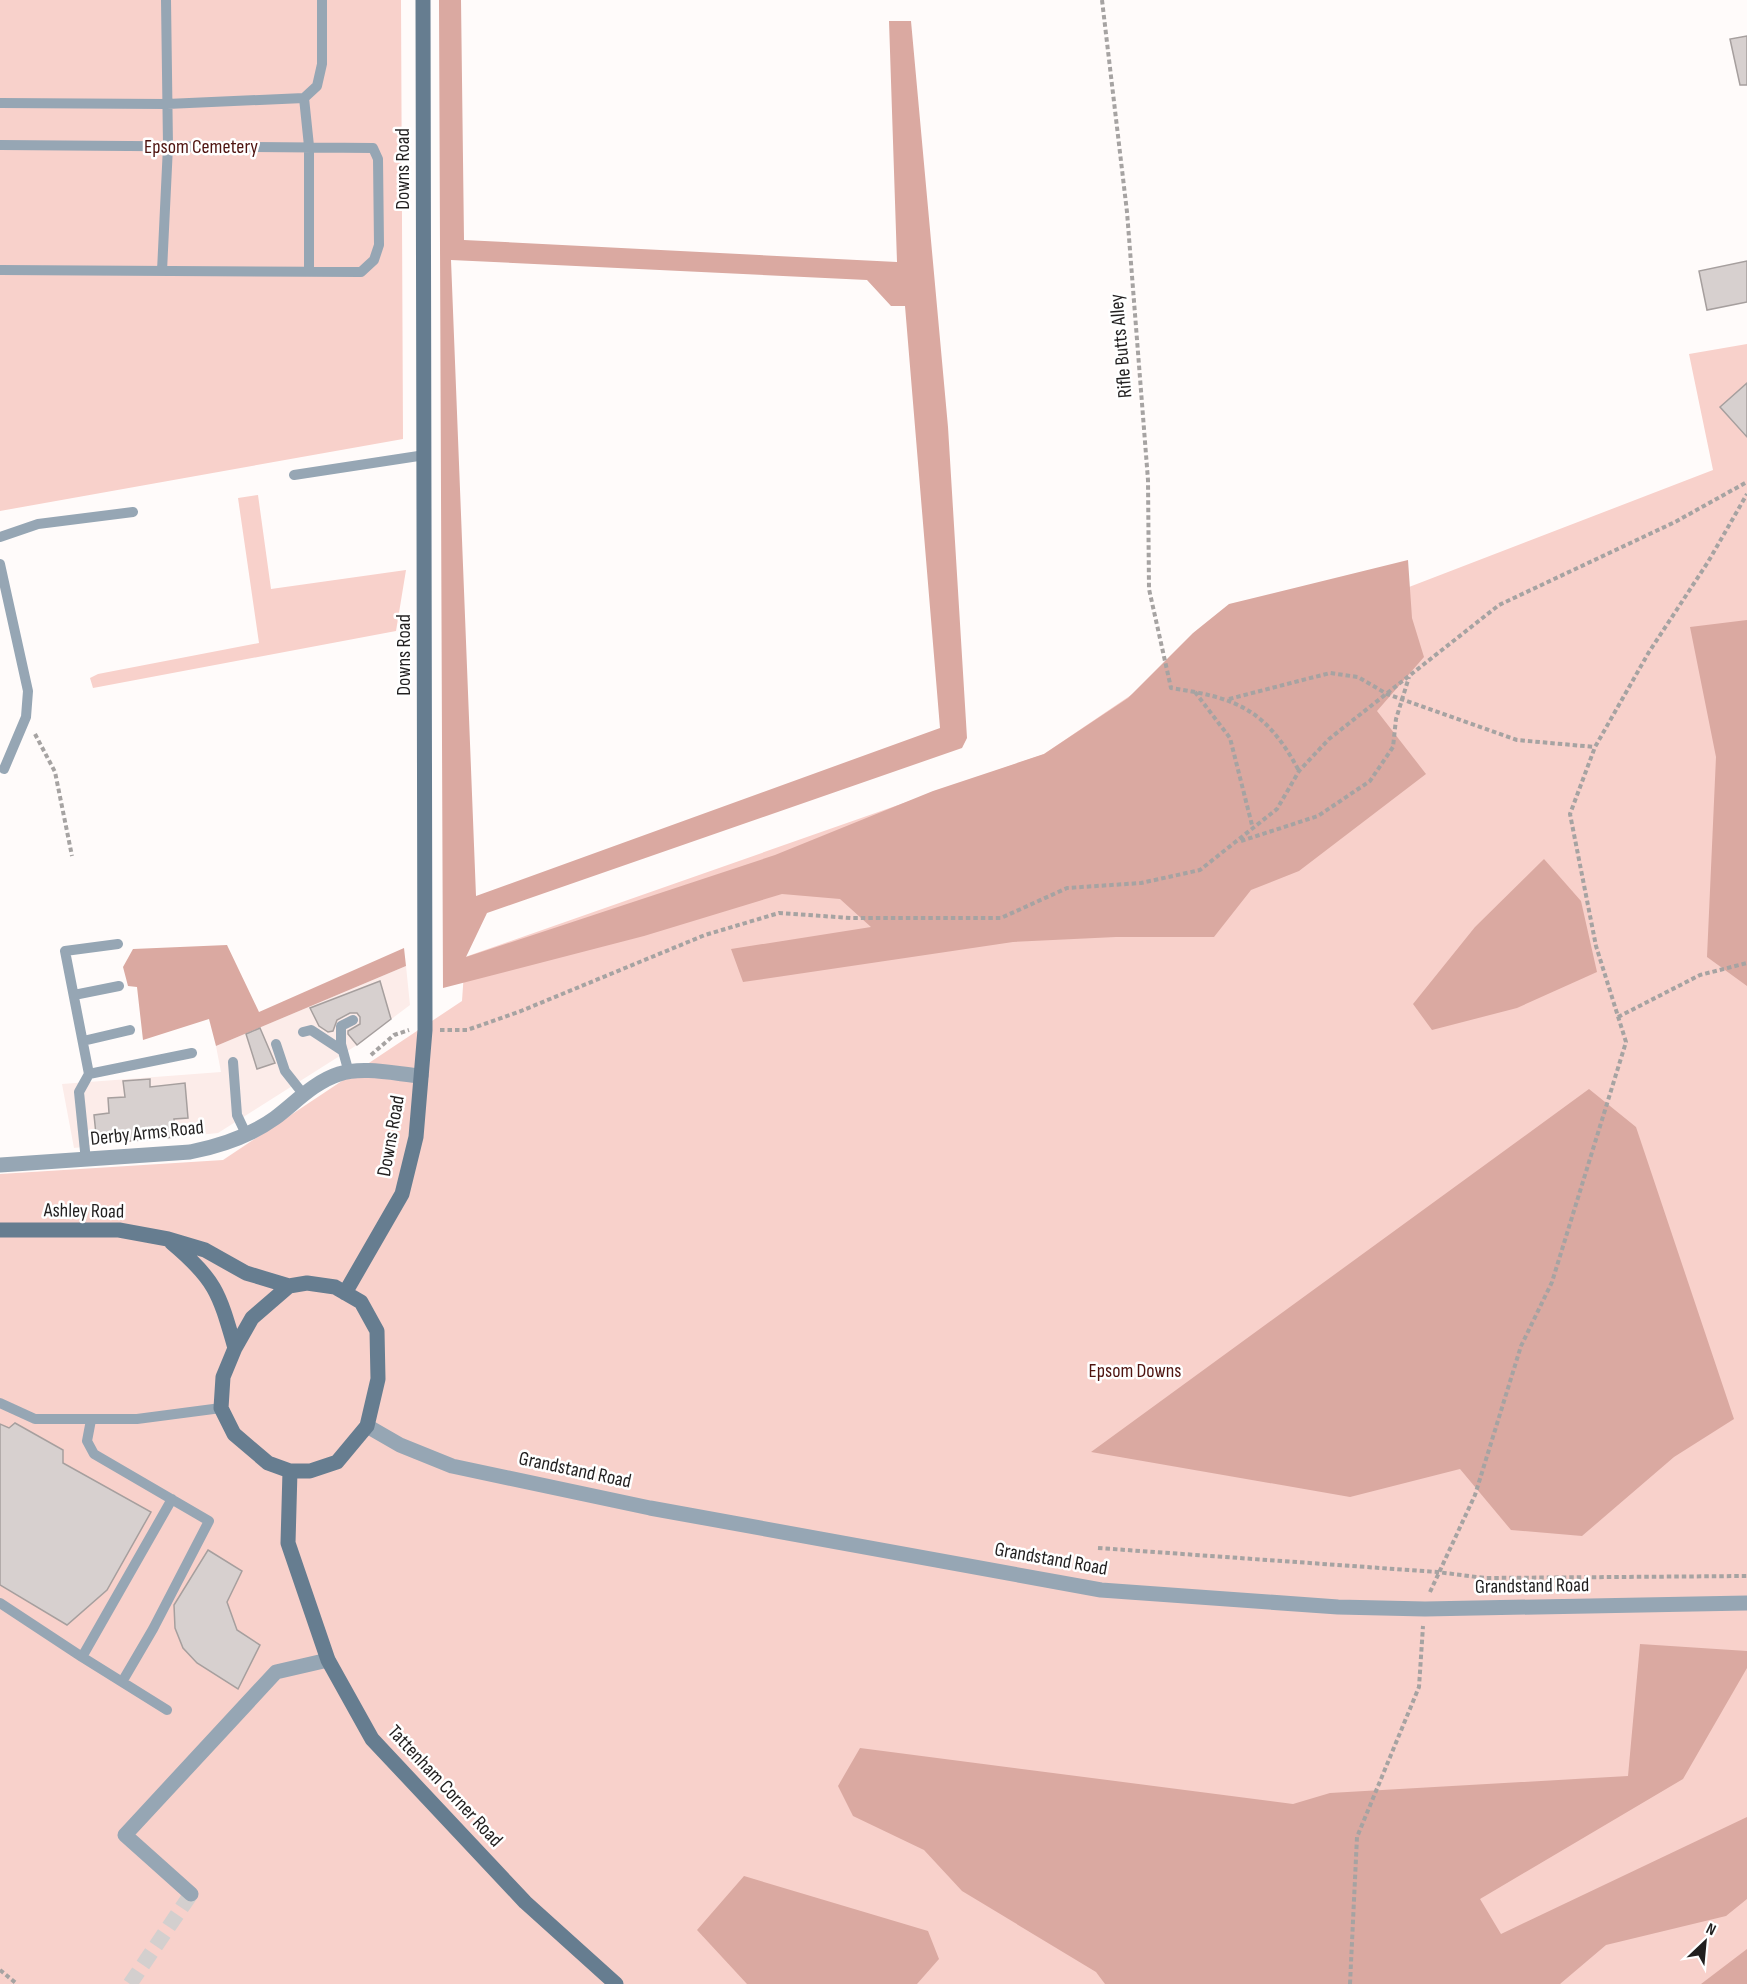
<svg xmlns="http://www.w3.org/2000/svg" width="1747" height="1984" viewBox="0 0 1747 1984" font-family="'Sofia Sans Condensed',sans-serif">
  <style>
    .built { fill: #fcece9 }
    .green { fill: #f8d1cb }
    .forest { fill: #daa9a1; fill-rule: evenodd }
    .building { fill: #d7d0cf; stroke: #a69f9e; stroke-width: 1.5 }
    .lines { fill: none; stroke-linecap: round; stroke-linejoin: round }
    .pedestrian-tunnel { stroke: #d3cfce; stroke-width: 15; stroke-dasharray: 15 8; stroke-linecap: butt }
    .path { stroke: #a6a3a2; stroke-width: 4; stroke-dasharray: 4.5 3; stroke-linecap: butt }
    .service { stroke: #96a6b4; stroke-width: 10 }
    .pedestrian { stroke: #96a6b4; stroke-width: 15 }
    .minor { stroke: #96a6b4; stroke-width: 15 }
    .tertiary { stroke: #96a6b4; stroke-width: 15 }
    .secondary { stroke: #667d90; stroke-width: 15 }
    .labels { text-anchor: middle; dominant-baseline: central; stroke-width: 5; stroke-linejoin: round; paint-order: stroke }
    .park-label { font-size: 20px; fill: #4f1410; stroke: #fff }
    .street-label { font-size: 20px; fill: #211f1f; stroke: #fff }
  </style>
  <rect width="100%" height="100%" fill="#fffbfa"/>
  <path class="built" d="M406 966 410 1005 357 1045 218 1133 74 1148 62 1084 221 1072 216 1046Z"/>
  <path class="green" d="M0 0H401L403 439 0 511Z
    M1747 344V1984H0V1174L223 1160 462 1001 465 957 1044 754 1134 693 1713 470 1689 354Z
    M258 495 271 589 406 570 396 631 93 688 90 678 98 674 259 643 238 498Z"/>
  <path class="forest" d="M439 0H461L464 240 897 262 889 21H911L948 427 967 738 962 748 487 913 466 957 775 855 933 791 1044 754 1128 698 1193 633 1229 604 1408 560 1412 618 1424 657 1377 711 1426 774 1299 871 1251 890 1214 937H1116L1013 942 743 982 731 949 871 927 840 899 782 894 644 936 443 988ZM451 260 867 280 891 306H905L940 728 476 896Z
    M1747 620V986L1707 957 1716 757 1690 627Z
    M1544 859 1581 901 1597 972 1517 1008 1432 1030 1413 1004 1475 927Z
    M227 945 259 1012 404 948 406 966 216 1046 209 1019 143 1040 137 987 128 986 123 967 133 949Z
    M1589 1089 1636 1127 1734 1419 1674 1457 1582 1536 1511 1530 1460 1469 1350 1497 1091 1452Z
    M1640 1644 1747 1651V1668L1683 1779 1480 1899 1501 1934 1747 1817V1899L1726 1916 1606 1945 1560 1984H1105L1096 1972 962 1891 924 1850 853 1816 838 1786 860 1748 1293 1804 1330 1793 1628 1776Z
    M744 1876 928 1931 939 1959 917 1984H747L697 1930Z
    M1747 1949V1984H1701Z"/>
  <path class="building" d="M1747 36V85H1740L1730 39Z
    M1747 261V302L1707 310 1699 271Z
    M1747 383V437L1720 407Z
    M380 981 391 1019 357 1045 348 1034V1031L360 1024V1017L357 1013H350L337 1020 333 1031 328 1032 319 1026 310 1008Z
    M260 1028 275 1063 257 1069 246 1034Z
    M150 1079V1087L185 1083 188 1118 174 1119 175 1137 97 1144 94 1115 109 1113 108 1098 125 1097 123 1081Z
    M15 1423 63 1450V1463L151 1512 107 1590 67 1625 0 1585V1424L9 1428Z
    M208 1550 242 1571 227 1602 237 1630 260 1645 238 1689 197 1663 183 1648 175 1628 174 1605Z"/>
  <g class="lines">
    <path class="pedestrian-tunnel" d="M130 1984 191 1894"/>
    <path class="path" d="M1102 0 1127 212 1148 480 1149 589 1171 688C1237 698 1266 709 1299 771
      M1195 692 1230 738 1253 829
      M1229 699 1330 673 1358 677 1387 694 1517 740 1595 747
      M35 734 55 772 72 856
      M1241 841 1318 816 1370 781 1393 747 1396 719 1409 677
      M1618 1017 1700 975 1747 963
      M440 1030H467L521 1011 705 935 779 913 851 918H1001L1067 888 1141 883 1200 870 1277 809 1299 771 1329 739 1499 605 1675 522 1747 482
      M371 1055 394 1035 409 1030
      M1098 1548 1437 1572 1485 1578 1747 1576
      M1430 1592 1475 1495 1521 1346 1552 1282 1626 1042 1596 946 1570 814 1595 747 1649 652 1708 562 1747 494
      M0 1970 17 1984
      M1350 1984 1357 1837 1419 1687 1423 1626"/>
    <path class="service" d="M304 98 309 146V272
      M0 103 167 104 304 98 317 86 322 64V0
      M0 145 373 148 378 159 379 245 374 260 361 272 0 270
      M162 271 168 146 166 0
      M294 475 425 455
      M0 537 38 524 133 512
      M0 564 28 691 26 717 4 769
      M74 995 119 986
      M303 1032 311 1030 343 1051
      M83 1041 130 1030
      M276 1044 285 1071 304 1095
      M233 1062 237 1115 246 1134
      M349 1073 341 1044V1026L353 1020
      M89 1074 192 1053
      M86 1161 79 1092 89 1074 65 951 118 944
      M0 1403 35 1419H137L221 1408
      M91 1420 87 1441 94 1454 209 1521 153 1629 122 1682
      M0 1603 82 1657 172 1499
      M82 1657 167 1710"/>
    <path class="pedestrian" d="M191 1894 125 1835 276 1672 328 1660"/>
    <path class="minor" d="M0 1165 190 1152C220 1146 250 1136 275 1118 295 1103 314 1082 339 1074 363 1066 396 1074 421 1076"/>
    <path class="tertiary" d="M367 1426 400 1445 452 1466 650 1508 1101 1590 1338 1607 1425 1609 1747 1603"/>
    <path class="secondary" d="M0 1230H119L168 1239 205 1250 246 1273 289 1286
      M172 1243C216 1280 219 1293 235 1348
      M307 1283 335 1287 361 1302 377 1331 378 1379 367 1426 337 1462 310 1471H290L268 1463 234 1434 221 1408 223 1377 235 1348 252 1318 289 1286Z
      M345 1293 402 1194 416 1137 425 1030 423 0
      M290 1471 288 1543 328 1660 372 1739 525 1902 616 1984"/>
  </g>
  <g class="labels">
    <g class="park-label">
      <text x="201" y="147">Epsom Cemetery</text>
      <text x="1135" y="1371">Epsom Downs</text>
    </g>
    <g class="street-label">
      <text transform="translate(403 169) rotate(-90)">Downs Road</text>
      <text transform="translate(1121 346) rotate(-95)">Rifle Butts Alley</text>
      <text transform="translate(404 655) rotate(-90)">Downs Road</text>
      <text transform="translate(147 1133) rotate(-6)">Derby Arms Road</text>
      <text transform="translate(391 1136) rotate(-80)">Downs Road</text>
      <text transform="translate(84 1211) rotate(1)">Ashley Road</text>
      <text transform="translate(575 1470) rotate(12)">Grandstand Road</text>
      <text transform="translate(1051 1559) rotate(10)">Grandstand Road</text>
      <text transform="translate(1532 1586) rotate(-1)">Grandstand Road</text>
      <text transform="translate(445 1786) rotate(47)">Tattenham Corner Road</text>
    </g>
  </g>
  <g transform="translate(1705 1942) rotate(26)" stroke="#ffffff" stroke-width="4.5" paint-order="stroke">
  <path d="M0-4.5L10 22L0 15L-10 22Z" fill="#211f1f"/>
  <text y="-9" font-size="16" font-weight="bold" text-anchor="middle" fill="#211f1f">N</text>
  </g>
</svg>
